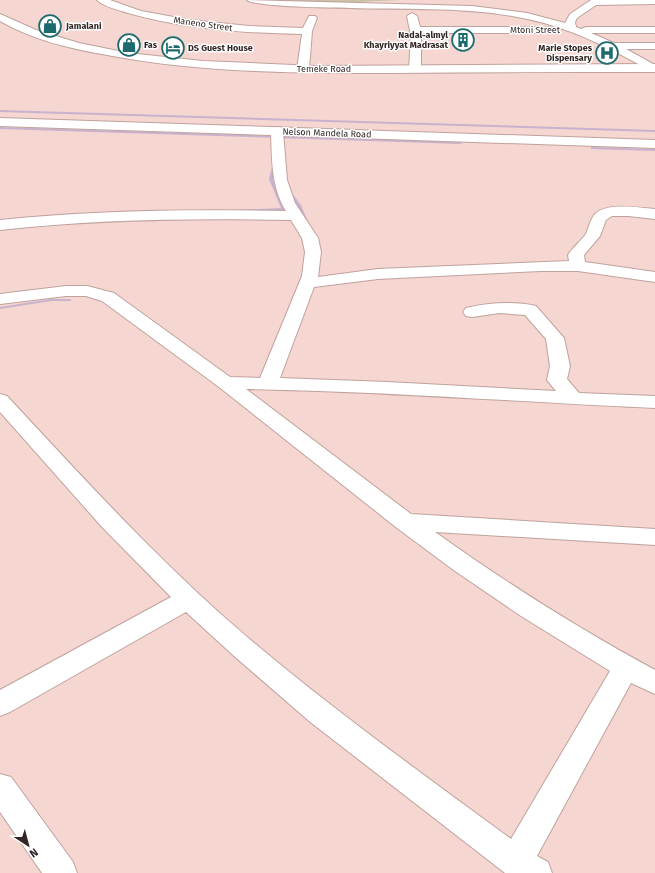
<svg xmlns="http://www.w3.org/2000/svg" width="655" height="873" viewBox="0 0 655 873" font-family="'Fira Sans',sans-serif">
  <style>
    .green { fill: #c8c2a6 }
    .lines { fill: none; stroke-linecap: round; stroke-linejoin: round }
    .stream { fill: #c8b2cd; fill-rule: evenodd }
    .street-casing { stroke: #bfa29d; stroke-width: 2 }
    .secondary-casing { stroke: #bfa29d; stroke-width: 2 }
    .primary-casing { stroke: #bfa29d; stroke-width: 2 }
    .street { fill: #fff; fill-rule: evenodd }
    .secondary { fill: #fff; fill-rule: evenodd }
    .primary { fill: #fff; fill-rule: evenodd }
    .labels { text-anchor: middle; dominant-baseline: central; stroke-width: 3; stroke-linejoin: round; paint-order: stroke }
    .far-street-label { font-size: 9px; fill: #322725; stroke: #fff }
    .far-poi-label { font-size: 9px; font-weight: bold; fill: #322725; stroke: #fff; text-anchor: start }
  </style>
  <rect width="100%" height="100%" fill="#f5d6d1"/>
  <path class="green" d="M275 0H400L334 3Z"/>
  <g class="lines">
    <path class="stream" d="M0 110 655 130V132L0 112Z
      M0 127 460 142 462 143 460 144 0 129Z
      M591 147 655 149V151L592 149H591Z
      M273 163 276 164 273 179 285 209 284 210 232 212 231 211 233 210 281 208 269 179Z
      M289 192H291L301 205 308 222 307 223 304 222 297 205 288 193Z
      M51 299H70L72 300 70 301H51L0 309V307Z"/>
    <g class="street-casing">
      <path id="street" d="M97 0H110L141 11 190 20 249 26 303 28 309 16H315L317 18 312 31 309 69 303 72 297 69 302 34C243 33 185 29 128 13 119 10 104 7 97 0Z
        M247 0 472 6 527 13 565 23 570 14 591 0H655V4L596 5 577 18 575 22 576 27 581 29 586 27H655V33H591L614 43H655V49H626L655 65V71L649 70C610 48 571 28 527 19 469 6 408 10 349 8 335 8 254 7 247 0Z
        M412 13 417 16 420 27H550L555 30 550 33H421V69L415 72 409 69 411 36 407 16Z
        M277 127 282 128 283 131 287 180 295 203 318 238 321 252 318 277 378 269 569 261 568 255C573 247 581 241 586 234 589 227 590 220 595 214 607 202 640 208 655 209V219L628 216H612L606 220 600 236 584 255 585 262 655 272V282L578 271H541L378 279 314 287 280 378 387 382 556 391 547 380 550 366 546 339 525 315 500 313 472 317 466 316 463 312 466 308C488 303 514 301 536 306L564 338 570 366 567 379 579 393 655 396V408C519 402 383 391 246 389L411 514 655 529V545L435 532C505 582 579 629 655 670V694L631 683 537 856 548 862 552 873H505L309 721 234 656 186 612 10 712 0 716V690L171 597 102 527 0 412V394L7 396C86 481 164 567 253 642 336 712 424 775 511 839L610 671 521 616 455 571 397 528 219 387 102 301 86 296H66L0 304V294L66 286H87L114 293 230 377 260 378 302 276 305 252 302 238 291 220C194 218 97 219 0 230V220C95 210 190 209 286 211 271 187 272 159 271 131L272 128Z
        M0 774 11 777 73 862 77 873H42L0 812Z"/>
    </g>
    <g class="secondary-casing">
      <path id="secondary" d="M0 14 36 30 79 43 128 53 203 61 316 66 655 64V72C567 72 480 72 392 73 297 73 201 73 107 55 71 49 33 40 0 21Z"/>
    </g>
    <g class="primary-casing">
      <path id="primary" d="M0 118 655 140V148L0 126Z"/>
    </g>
    <use href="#street" class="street"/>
    <use href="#secondary" class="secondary"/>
    <use href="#primary" class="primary"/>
  </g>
  <defs>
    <g id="shop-ring" transform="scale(1.15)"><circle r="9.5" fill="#fff" stroke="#1d6a6e" stroke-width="1.5"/><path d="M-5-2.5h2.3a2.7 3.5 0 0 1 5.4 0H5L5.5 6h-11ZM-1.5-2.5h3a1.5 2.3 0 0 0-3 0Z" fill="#1d6a6e"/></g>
    <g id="building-ring" transform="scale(1.15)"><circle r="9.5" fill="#fff" stroke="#1d6a6e" stroke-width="1.5"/><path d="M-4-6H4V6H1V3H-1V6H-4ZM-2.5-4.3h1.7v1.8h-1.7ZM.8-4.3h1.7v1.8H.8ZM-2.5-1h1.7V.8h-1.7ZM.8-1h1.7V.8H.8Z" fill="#1d6a6e"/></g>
    <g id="hotel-ring" transform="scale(1.15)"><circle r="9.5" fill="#fff" stroke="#1d6a6e" stroke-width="1.5"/><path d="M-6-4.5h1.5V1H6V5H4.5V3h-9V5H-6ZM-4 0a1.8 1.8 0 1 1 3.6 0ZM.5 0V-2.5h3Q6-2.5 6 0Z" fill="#1d6a6e"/></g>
    <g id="hospital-ring" transform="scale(1.15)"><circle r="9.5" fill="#fff" stroke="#1d6a6e" stroke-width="1.5"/><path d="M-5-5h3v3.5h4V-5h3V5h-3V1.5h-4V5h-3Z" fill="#1d6a6e"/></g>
  </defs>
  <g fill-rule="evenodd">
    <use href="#shop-ring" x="50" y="26"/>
    <use href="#building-ring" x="463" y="40"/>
    <use href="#shop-ring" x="129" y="45"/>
    <use href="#hotel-ring" x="173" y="48"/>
    <use href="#hospital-ring" x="607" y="53"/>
  </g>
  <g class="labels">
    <g class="far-street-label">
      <text transform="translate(203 24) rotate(8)">Maneno Street</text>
      <text x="535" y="30">Mtoni Street</text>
      <text x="324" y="69">Temeke Road</text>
      <text transform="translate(327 133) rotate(2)">Nelson Mandela Road</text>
    </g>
    <g class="far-poi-label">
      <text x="66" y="26">Jamalani</text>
      <text x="448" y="35" text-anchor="end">Nadal-almyl<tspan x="448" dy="10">Khayriyyat Madrasat</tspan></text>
      <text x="144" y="45">Fas</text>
      <text x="188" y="48">DS Guest House</text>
      <text x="592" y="48" text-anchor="end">Marie Stopes<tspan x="592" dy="10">Dispensary</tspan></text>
    </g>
  </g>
  <g transform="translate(28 845) rotate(144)" stroke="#ffffff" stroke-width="3" paint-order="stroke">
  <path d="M0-3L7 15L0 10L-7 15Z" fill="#322725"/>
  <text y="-6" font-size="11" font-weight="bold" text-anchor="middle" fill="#322725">N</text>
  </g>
</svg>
